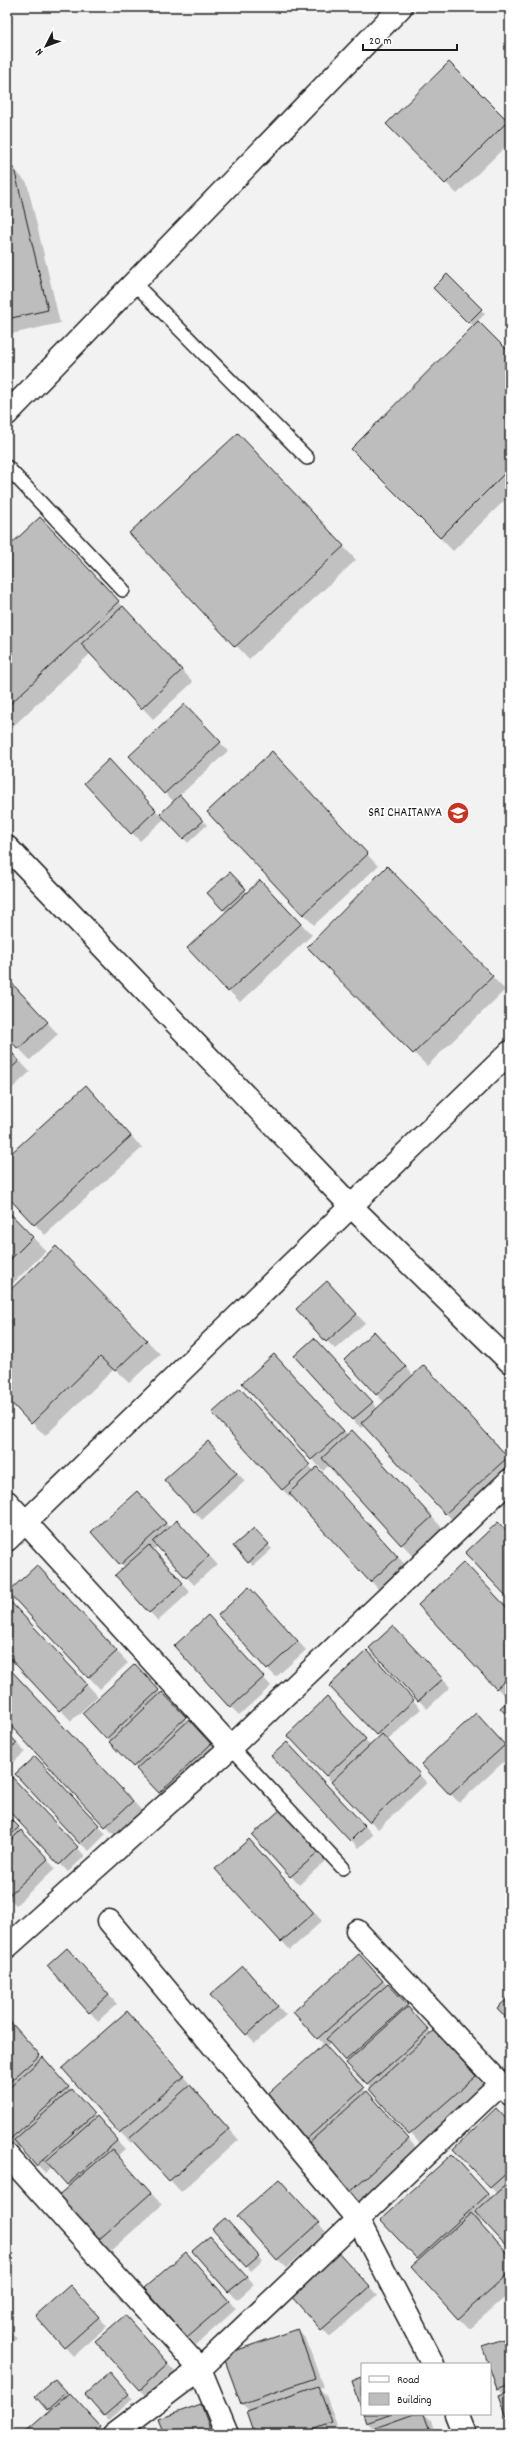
<svg xmlns="http://www.w3.org/2000/svg" width="517" height="2441" viewBox="0 0 517 2441" font-family="Dekko,sans-serif">
  <style>
    .shadow { fill: #0003 }
    .building { fill: #bdbdbd; stroke: #1c1c1c }
    .lines { fill: none; stroke-linecap: round; stroke-linejoin: round }
    .lane-casing { stroke: #1c1c1c; stroke-width: 16 }
    .street-casing { stroke: #1c1c1c; stroke-width: 25 }
    .lane { stroke: #fff; stroke-width: 13 }
    .street { stroke: #fff; stroke-width: 22 }
    .labels { text-anchor: middle; dominant-baseline: central; stroke-width: 3.5; stroke-linejoin: round; paint-order: stroke }
    .poi-label { font-size: 13px; fill: #1c1c1c; stroke: #fff; text-anchor: end }
  </style>
  <rect width="100%" height="100%" fill="#f2f2f2"/>
  <filter id="ink" filterUnits="userSpaceOnUse"><feTurbulence type="fractalNoise" baseFrequency=".025" numOctaves="2"/><feDisplacementMap in="SourceGraphic" scale="8" xChannelSelector="R" yChannelSelector="G"/><feConvolveMatrix kernelMatrix="1 2 1 2 8 2 1 2 1" color-interpolation-filters="sRGB"/></filter>
  <g filter="url(#ink)">
    <path class="shadow" d="M449 63 510 124V142L457 194 387 124Z
      M14 169 27 183 60 323 7 335V171Z
      M447 276 485 314 477 322 510 355V495L453 551 352 449 474 327 435 288Z
      M251 447 356 560 249 659 131 533Z
      M53 531 193 682 153 719 91 653 7 732V549Z
      M193 714 228 751 179 796 207 825 188 843 165 818 140 841 132 833 117 769 160 815 174 802 130 756Z
      M283 764 378 866 314 925 303 914Z
      M230 874 248 893H272L312 935 240 1002 229 991 227 913 209 894Z
      M400 880 505 990 427 1066 308 947Z
      M7 978 58 1034 30 1060 7 1036Z
      M7 1047 30 1072 7 1093Z
      M97 1098 142 1148 45 1235 7 1194V1159Z
      M7 1211 46 1251 7 1289Z
      M69 1261 160 1354 129 1383 114 1369 45 1436 7 1397V1295Z
      M327 1282 365 1323 335 1349 327 1341Z
      M383 1341 414 1376 435 1378 510 1460V1476L457 1525 364 1425 361 1428 353 1420 295 1356 322 1347 378 1409 385 1403 376 1394Z
      M285 1367 348 1435 352 1431 364 1442 443 1529 413 1556 329 1465 323 1471 312 1459Z
      M248 1397 314 1471 328 1480 409 1569 382 1593 293 1496 291 1498 283 1490 213 1413Z
      M208 1442 245 1481 202 1520 166 1480Z
      M145 1501 170 1528 185 1529 217 1564 194 1585 158 1546 153 1550 190 1592 158 1621 117 1576 125 1568 93 1532Z
      M258 1533 272 1549 253 1566 249 1562Z
      M48 1578 128 1663 100 1689 9 1592Z
      M257 1597 306 1650 276 1677 268 1669Z
      M7 1599 98 1696 71 1721 7 1653Z
      M510 1612V1697L508 1699 497 1688Z
      M216 1625 271 1686 239 1715 231 1707Z
      M401 1635 450 1687 427 1709 370 1648Z
      M376 1660 421 1709 388 1740 427 1783 378 1829 326 1776 335 1707 371 1746 380 1738 331 1686Z
      M7 1666 144 1813 117 1838 7 1721Z
      M143 1674 218 1753 167 1800 83 1713Z
      M485 1723 510 1750V1756L459 1803 423 1764Z
      M7 1733 25 1752 7 1768Z
      M295 1751 373 1835 359 1848 351 1840Z
      M43 1766 106 1834 89 1851 80 1843Z
      M7 1783 20 1786 85 1856 68 1872 7 1808Z
      M7 1815 55 1868 16 1905 7 1896Z
      M289 1818 326 1860 299 1885 254 1835Z
      M257 1848 322 1921 290 1950 282 1941Z
      M7 1907 11 1912 7 1916Z
      M67 1949 117 2004 98 2021 49 1966Z
      M367 1963 432 2034 435 2031 446 2042 486 2088 421 2145 331 2043 326 2047 419 2151 359 2204 303 2142 324 2045 295 2012Z
      M251 1976 286 2015 255 2043 212 1995Z
      M127 2012 239 2140 181 2192 134 2141 131 2143 120 2132Z
      M7 2019 125 2149 117 2156 162 2205 107 2254 96 2242 70 2187 52 2167 45 2173 20 2146 17 2149 7 2139Z
      M510 2124V2248L484 2220 479 2223 510 2257V2293L469 2329 458 2318 419 2261 382 2220 463 2167 492 2198 497 2194 454 2149Z
      M279 2180 326 2232 286 2268 277 2260Z
      M229 2223 262 2261 251 2271 214 2229Z
      M210 2237 254 2285 237 2300 194 2251Z
      M194 2261 236 2309 196 2345 146 2289Z
      M347 2262 377 2295 330 2337 292 2296Z
      M78 2295 107 2326 73 2356 37 2316Z
      M133 2325 176 2373 147 2398 139 2389Z
      M7 2328 17 2339 7 2348Z
      M297 2330 306 2339 323 2387 319 2388 326 2395 339 2432 337 2433 338 2434H256L250 2411 242 2404 225 2356Z
      M510 2338V2422L504 2394 498 2388Z
      M114 2378 133 2399 109 2420 86 2394Z
      M59 2384 78 2402 106 2434H25L50 2412 36 2396Z
      M201 2405 209 2413 217 2434H166Z
      M364 2414H424L431 2420 435 2434H361L374 2429 367 2422Z"/>
    <path class="building" d="M449 62 508 121 445 184 386 124Z
      M14 168 48 310 7 319V170Z
      M447 274 482 309 468 323 433 288Z
      M478 321 510 353V468L440 538 351 449Z
      M238 433 344 546 235 647 129 533Z
      M40 517 119 601 7 707V548Z
      M123 606 182 670 141 709 81 644Z
      M185 704 221 742 164 794 129 756Z
      M272 751 368 854 303 915 207 812Z
      M109 759 156 810 131 834 84 783Z
      M180 795 203 821 183 839 160 814Z
      M387 866 493 976 413 1054 307 947Z
      M230 872 246 889 223 910 207 893Z
      M260 880 301 924 228 992 187 948Z
      M7 978 48 1022 18 1049 7 1037Z
      M7 1047 19 1061 7 1072Z
      M86 1085 131 1136 34 1225 7 1196V1157Z
      M7 1210 33 1237 7 1263Z
      M56 1246 147 1340 115 1371 100 1357 31 1424 7 1398V1293Z
      M327 1281 357 1314 326 1342 296 1309Z
      M374 1331 406 1367 376 1395 344 1360Z
      M314 1338 373 1402 352 1420 294 1356Z
      M274 1354 344 1431 311 1460 242 1383Z
      M424 1365 508 1457 445 1514 361 1423Z
      M240 1388 310 1465 282 1490 212 1413Z
      M352 1430 432 1517 401 1545 322 1458Z
      M208 1441 237 1473 194 1512 164 1480Z
      M317 1467 398 1557 370 1582 289 1493Z
      M137 1491 166 1523 120 1565 91 1532Z
      M177 1520 209 1556 186 1578 153 1542Z
      M498 1522 510 1535V1600L465 1553Z
      M254 1528 269 1544 248 1563 233 1546Z
      M149 1545 183 1583 149 1613 115 1575Z
      M464 1562 510 1611V1676L496 1689 418 1605Z
      M37 1565 117 1651 88 1678 8 1592Z
      M249 1587 298 1641 267 1670 218 1615Z
      M7 1598 87 1684 59 1711 7 1655Z
      M208 1615 264 1677 230 1708 174 1646Z
      M393 1626 443 1679 418 1701 369 1648Z
      M367 1650 414 1700 376 1735 329 1686Z
      M135 1664 159 1690 106 1739 82 1713Z
      M7 1666 133 1801 105 1827 7 1722Z
      M162 1692 186 1717 133 1767 109 1742Z
      M327 1697 366 1739 326 1776 287 1735Z
      M510 1699V1719L500 1708Z
      M476 1713 505 1745 450 1795 421 1764Z
      M189 1720 211 1744 159 1793 136 1769Z
      M7 1732 17 1743 7 1752Z
      M382 1734 420 1774 369 1822 331 1782Z
      M287 1742 365 1826 350 1841 271 1756Z
      M35 1756 99 1825 80 1844 15 1774Z
      M12 1777 78 1847 59 1865 7 1809V1781Z
      M281 1809 319 1852 290 1877 252 1835Z
      M7 1815 19 1827 7 1838Z
      M21 1830 48 1859 7 1897V1844Z
      M249 1839 314 1913 281 1942 215 1869Z
      M67 1948 109 1995 89 2013 47 1966Z
      M359 1954 383 1981 317 2039 293 2012Z
      M243 1966 278 2006 246 2035 210 1995Z
      M388 1984 408 2005 345 2061 326 2039Z
      M510 1996V2022L497 2008Z
      M408 2007 429 2030 367 2085 346 2063Z
      M127 2011 184 2076 119 2133 62 2068Z
      M7 2018 40 2055 7 2084Z
      M435 2030 476 2076 409 2135 369 2089Z
      M324 2044 364 2088 302 2143 263 2098Z
      M43 2057 69 2087 8 2141 7 2090Z
      M190 2085 229 2129 169 2181 130 2138Z
      M72 2089 94 2114 36 2166 14 2140Z
      M367 2091 409 2139 347 2194 305 2146Z
      M496 2108 510 2123V2170L490 2188 453 2149Z
      M97 2116 118 2140 67 2185 46 2161Z
      M112 2149 151 2193 95 2243 55 2198Z
      M452 2154 488 2194 417 2259 380 2220Z
      M279 2179 319 2223 277 2261 237 2216Z
      M510 2181V2250L475 2212Z
      M471 2213 510 2257V2272L458 2319 411 2267Z
      M225 2218 259 2256 246 2267 212 2229Z
      M210 2236 247 2277 228 2292 192 2251Z
      M186 2252 229 2301 187 2337 144 2288Z
      M339 2253 370 2287 321 2330 291 2296Z
      M70 2285 99 2317 64 2348 35 2316Z
      M125 2315 168 2364 139 2390 95 2341Z
      M298 2329 315 2378 241 2404 223 2355Z
      M510 2337V2384L497 2389 482 2346Z
      M110 2372 129 2394 104 2416 85 2394Z
      M362 2377V2410L352 2381Z
      M55 2379 67 2392 47 2410 35 2396Z
      M318 2386 332 2423 301 2434H255L247 2411Z
      M510 2391V2425L499 2395Z
      M70 2393 100 2426 91 2434H23Z
      M201 2404 212 2434H165L159 2419Z
      M363 2414H392L366 2423Z
      M414 2414H424L431 2434H358Z"/>
    <g class="lines">
      <g class="lane-casing">
        <path id="lane" d="M134 283 307 458
          M7 467 123 590
          M231 1747 343 1868"/>
      </g>
      <g class="street-casing">
        <path id="street" d="M7 414 401 7
          M7 847 352 1207 510 1362
          M7 1502 231 1747
          M7 1540 510 1052
          M109 1921 358 2220 433 2364
          M357 1931 510 2094
          M7 1947 231 1747 510 1480
          M7 2155 200 2369 227 2434
          M456 2414 464 2434
          M114 2434 200 2369 500 2084"/>
      </g>
      <use href="#lane" class="lane"/>
      <use href="#street" class="street"/>
    </g>
  </g>
  <defs>
    <g id="school-disc" transform="scale(1.15)"><circle r="9.5" fill="#c8321e" stroke="#fff"/><path d="M0-5L7-2L0 1L-7-2ZM-4 1L0 2.5L4 1V4Q0 6-4 4Z" fill="#fff"/></g>
  </defs>
  <g fill-rule="evenodd">
    <use href="#school-disc" x="458" y="813"/>
  </g>
  <g class="labels">
    <g class="poi-label">
      <text x="442" y="813">SRI CHAITANYA</text>
    </g>
  </g>
  <rect width="517" height="2441" fill="none" stroke="#fff" stroke-width="24"/>
  <rect x="12" y="12" width="493" height="2417" fill="none" stroke="#1c1c1c" stroke-width="1.5" filter="url(#ink)"/>
  <rect x="361" y="2363" width="130" height="52" fill="#ffffff" stroke="#a4a4a4"/>
  <rect x="369" y="2376" width="20" height="6" fill="#ffffff" stroke="#a4a4a4"/>
  <text x="397" y="2383" font-size="12" fill="#1c1c1c">Road</text>
  <rect x="369" y="2393" width="20" height="12" fill="#bdbdbd" stroke="#a4a4a4"/>
  <text x="397" y="2403" font-size="12" fill="#1c1c1c">Building</text>
  <g transform="translate(46 46) rotate(228)" stroke="#ffffff" stroke-width="3" paint-order="stroke">
  <path d="M0-3L7 15L0 10L-7 15Z" fill="#1c1c1c"/>
  <text y="-6" font-size="11" font-weight="bold" text-anchor="middle" fill="#1c1c1c">N</text>
  </g>
  <path d="M363 44v6h94v-6" fill="none" stroke="#1c1c1c" stroke-width="2"/>
  <text x="369" y="44" font-size="12" fill="#1c1c1c" stroke="#ffffff" stroke-width="3" paint-order="stroke">20 m</text>
</svg>
